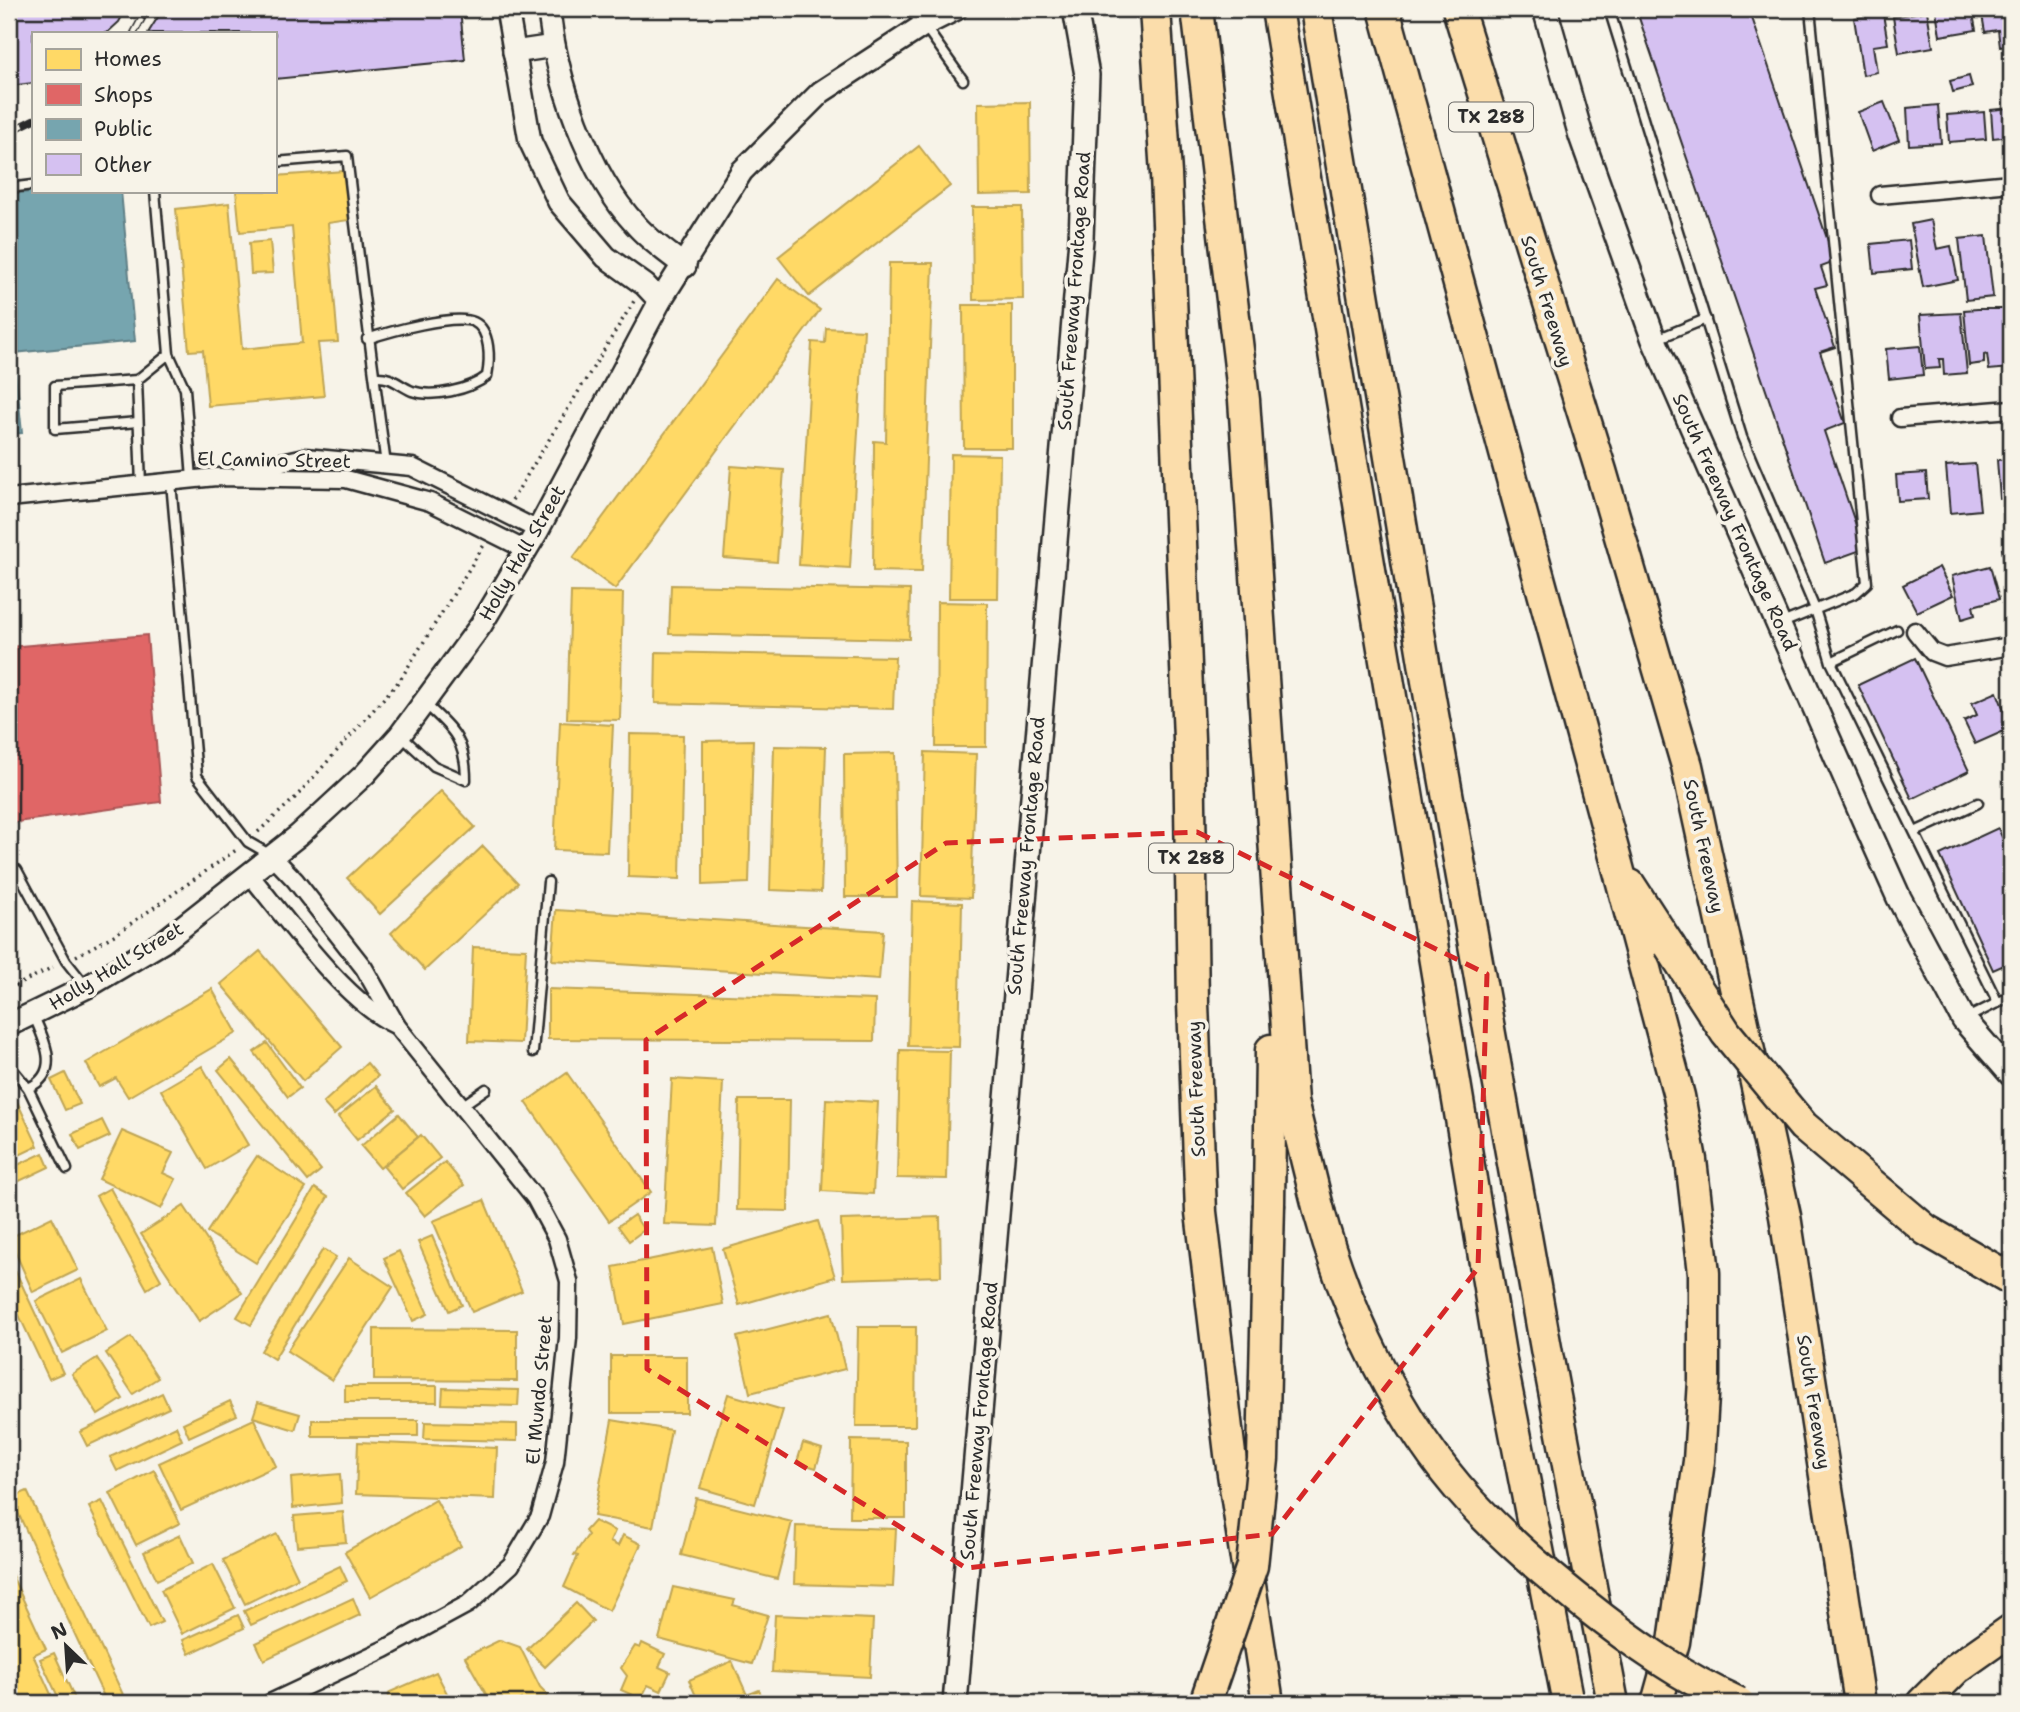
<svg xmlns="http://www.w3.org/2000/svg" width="2020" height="1712" font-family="'Shantell Sans',sans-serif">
<rect width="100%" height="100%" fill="#f7f3e8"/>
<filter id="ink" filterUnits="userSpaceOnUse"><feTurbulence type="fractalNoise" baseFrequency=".0143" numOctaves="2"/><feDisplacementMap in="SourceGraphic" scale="14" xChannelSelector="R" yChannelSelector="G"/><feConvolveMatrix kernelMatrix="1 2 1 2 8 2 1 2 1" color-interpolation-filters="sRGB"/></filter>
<g filter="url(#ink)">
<g fill="#ffd966" stroke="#bfa554" stroke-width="2">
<path d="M 1030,102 L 1031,194 L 979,195 L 978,103 Z"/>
<path d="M 919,146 L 950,186 L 809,296 L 778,257 Z"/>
<path d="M 344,171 L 349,220 L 328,223 L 338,342 L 318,343 L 324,396 L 208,406 L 203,350 L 189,351 L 176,209 L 229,203 L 242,349 L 302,343 L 292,227 L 240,232 L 236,191 L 275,191 L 275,176 Z"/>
<path d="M 972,207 L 1022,207 L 1023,299 L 973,300 Z"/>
<path d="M 270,241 L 273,273 L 251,274 L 249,243 Z"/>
<path d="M 889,263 L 933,263 L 922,572 L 873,571 L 874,441 L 886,442 Z"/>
<path d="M 778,279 L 820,310 L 615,589 L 573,558 Z"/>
<path d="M 963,305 L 1012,305 L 1012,448 L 964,448 Z"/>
<path d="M 826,328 L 864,330 L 850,568 L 799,565 L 812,342 L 825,343 Z"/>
<path d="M 951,454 L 1000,455 L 998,598 L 949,598 Z"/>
<path d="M 731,466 L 784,470 L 777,562 L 724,558 Z"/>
<path d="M 671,585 L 910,590 L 909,639 L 669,634 Z"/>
<path d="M 571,592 L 623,593 L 620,720 L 567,719 Z"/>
<path d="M 937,602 L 987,603 L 986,747 L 936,747 Z"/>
<path d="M 656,652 L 895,657 L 893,709 L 655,703 Z"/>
<path d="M 560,722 L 613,725 L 607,852 L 554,850 Z"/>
<path d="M 630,734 L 683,735 L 680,879 L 628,877 Z"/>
<path d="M 753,740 L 749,883 L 703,885 L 703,741 Z"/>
<path d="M 774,746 L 826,747 L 821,892 L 770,890 Z"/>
<path d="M 925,752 L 976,754 L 971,898 L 921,896 Z"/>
<path d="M 895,753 L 897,897 L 845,897 L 844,754 Z"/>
<path d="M 441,791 L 475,827 L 380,914 L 347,878 Z"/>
<path d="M 483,846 L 518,883 L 425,970 L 391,933 Z"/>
<path d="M 912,901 L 962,903 L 959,1047 L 908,1046 Z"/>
<path d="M 556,910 L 883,931 L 879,980 L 552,960 Z"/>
<path d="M 473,947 L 526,949 L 521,1043 L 469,1041 Z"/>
<path d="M 260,951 L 342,1047 L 303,1081 L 221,984 Z"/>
<path d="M 212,989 L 237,1033 L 128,1097 L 116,1078 L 99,1087 L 86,1063 Z"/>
<path d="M 548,989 L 875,1000 L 874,1041 L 548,1039 Z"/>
<path d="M 267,1043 L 300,1088 L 288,1097 L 254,1052 Z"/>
<path d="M 900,1050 L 950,1051 L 947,1179 L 897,1178 Z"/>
<path d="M 231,1059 L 321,1170 L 308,1181 L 218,1070 Z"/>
<path d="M 367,1063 L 378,1076 L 334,1115 L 323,1103 Z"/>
<path d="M 202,1066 L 248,1145 L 207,1169 L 161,1090 Z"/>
<path d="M 65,1073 L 80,1104 L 65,1110 L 51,1080 Z"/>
<path d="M 567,1073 L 651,1192 L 609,1221 L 526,1102 Z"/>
<path d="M 672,1079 L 723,1082 L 716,1226 L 664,1224 Z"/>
<path d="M 376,1086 L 395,1109 L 357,1140 L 338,1117 Z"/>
<path d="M 13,1093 L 38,1146 L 9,1160 L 9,1095 Z"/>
<path d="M 826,1099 L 878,1102 L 873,1194 L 822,1191 Z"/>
<path d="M 739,1100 L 790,1100 L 788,1211 L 737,1210 Z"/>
<path d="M 399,1114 L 418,1137 L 380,1168 L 361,1146 Z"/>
<path d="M 102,1120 L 110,1136 L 80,1150 L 72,1134 Z"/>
<path d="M 122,1131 L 173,1153 L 163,1173 L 176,1179 L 161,1209 L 99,1179 Z"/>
<path d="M 421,1135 L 440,1158 L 402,1189 L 383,1166 Z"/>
<path d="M 43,1153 L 49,1167 L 9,1186 L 9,1169 Z"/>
<path d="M 257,1156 L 306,1188 L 256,1263 L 207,1232 Z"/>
<path d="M 445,1162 L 464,1185 L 425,1216 L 406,1193 Z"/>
<path d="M 110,1188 L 161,1280 L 147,1289 L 96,1196 Z"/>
<path d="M 315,1188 L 328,1197 L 251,1325 L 237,1317 Z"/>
<path d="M 484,1200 L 522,1291 L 472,1312 L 433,1221 Z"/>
<path d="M 184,1206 L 242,1293 L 199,1321 L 141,1234 Z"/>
<path d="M 634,1215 L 644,1230 L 629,1241 L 618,1226 Z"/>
<path d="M 52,1217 L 78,1270 L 33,1292 L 9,1238 Z"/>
<path d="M 940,1217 L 941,1276 L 843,1279 L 841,1220 Z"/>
<path d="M 818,1221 L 835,1277 L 739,1305 L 723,1249 Z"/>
<path d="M 432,1236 L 462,1305 L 449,1311 L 418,1242 Z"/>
<path d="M 712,1247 L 723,1304 L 624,1324 L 613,1267 Z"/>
<path d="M 323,1249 L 336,1257 L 274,1359 L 261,1351 Z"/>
<path d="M 399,1251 L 428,1314 L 413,1321 L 384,1258 Z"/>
<path d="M 9,1257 L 63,1373 L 49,1379 L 9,1294 Z"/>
<path d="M 349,1258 L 393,1287 L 332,1380 L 287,1351 Z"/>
<path d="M 81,1279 L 107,1331 L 62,1353 L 36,1301 Z"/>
<path d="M 831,1313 L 845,1369 L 750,1393 L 737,1337 Z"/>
<path d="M 858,1327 L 916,1327 L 915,1426 L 856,1426 Z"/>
<path d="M 374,1329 L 517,1330 L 517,1381 L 374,1380 Z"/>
<path d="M 131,1337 L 158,1378 L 133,1394 L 106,1353 Z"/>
<rect x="611" y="1356" width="76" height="57"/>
<path d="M 97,1358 L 123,1399 L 98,1415 L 72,1374 Z"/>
<rect x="345" y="1386" width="92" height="16"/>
<path d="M 443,1388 L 519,1390 L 518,1406 L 442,1404 Z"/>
<path d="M 162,1393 L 169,1408 L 87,1446 L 80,1432 Z"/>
<path d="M 728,1394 L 783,1410 L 755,1504 L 700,1488 Z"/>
<path d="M 230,1401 L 237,1415 L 189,1437 L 183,1423 Z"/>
<path d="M 258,1402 L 300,1414 L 295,1430 L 253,1417 Z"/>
<path d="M 254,1419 L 276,1466 L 181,1510 L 159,1463 Z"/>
<rect x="312" y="1420" width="106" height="16"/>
<path d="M 612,1420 L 671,1430 L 653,1527 L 594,1516 Z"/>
<path d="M 425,1422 L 517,1424 L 517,1441 L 424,1439 Z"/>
<path d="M 176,1426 L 182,1440 L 117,1471 L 110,1457 Z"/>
<path d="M 851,1440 L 906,1441 L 906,1518 L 850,1518 Z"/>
<path d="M 358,1442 L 497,1448 L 495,1499 L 356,1494 Z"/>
<path d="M 803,1443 L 822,1449 L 816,1468 L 797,1462 Z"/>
<path d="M 154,1470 L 180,1523 L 136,1545 L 110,1493 Z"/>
<path d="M 340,1474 L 342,1503 L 293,1508 L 291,1478 Z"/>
<path d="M 27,1491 L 127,1703 L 107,1703 L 11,1498 Z"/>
<path d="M 696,1498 L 792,1522 L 777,1579 L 681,1555 Z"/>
<path d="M 436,1500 L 461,1546 L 370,1597 L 345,1552 Z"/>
<path d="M 102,1501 L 162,1622 L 149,1628 L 89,1507 Z"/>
<path d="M 343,1512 L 346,1542 L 297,1546 L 294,1516 Z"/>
<path d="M 594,1521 L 615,1531 L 610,1542 L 618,1546 L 623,1535 L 641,1544 L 609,1611 L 564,1587 L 578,1556 L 574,1555 L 588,1535 L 585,1531 Z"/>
<path d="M 796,1526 L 896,1529 L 893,1587 L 794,1584 Z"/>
<path d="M 277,1534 L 298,1578 L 245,1604 L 223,1560 Z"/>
<path d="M 180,1535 L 193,1563 L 157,1580 L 144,1552 Z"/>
<path d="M 213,1564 L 235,1608 L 182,1634 L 161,1590 Z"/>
<path d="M 340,1566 L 347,1581 L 251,1625 L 244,1611 Z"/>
<path d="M 9,1569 L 46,1649 L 33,1655 L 55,1703 L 9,1703 Z"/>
<path d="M 673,1587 L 735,1600 L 733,1605 L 768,1615 L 752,1664 L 659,1639 Z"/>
<path d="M 353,1598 L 360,1615 L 264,1660 L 256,1643 Z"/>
<path d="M 576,1603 L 593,1621 L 545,1667 L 527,1649 Z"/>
<path d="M 238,1615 L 244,1628 L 189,1654 L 183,1640 Z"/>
<path d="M 775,1615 L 873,1619 L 870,1677 L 772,1672 Z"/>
<path d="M 500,1640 L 520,1647 L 540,1687 L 548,1695 L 545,1699 L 538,1703 L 523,1703 L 521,1699 L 514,1703 L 491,1703 L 465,1657 Z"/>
<path d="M 642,1643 L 665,1654 L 659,1667 L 670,1672 L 661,1691 L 648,1685 L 641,1699 L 621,1690 L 627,1676 L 621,1668 L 635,1646 L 640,1648 Z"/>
<path d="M 54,1653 L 77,1703 L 61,1703 L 40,1659 Z"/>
<path d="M 732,1661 L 747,1695 L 759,1690 L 765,1703 L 699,1703 L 689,1680 Z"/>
<path d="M 436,1672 L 452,1703 L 391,1703 L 388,1697 L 390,1692 Z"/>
<path d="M 789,1695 L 823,1703 L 787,1703 Z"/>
</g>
<path fill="#e06666" stroke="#aa5454" stroke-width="2" d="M 147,635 L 161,802 L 9,823 L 9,647 Z"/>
<path fill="#76a5af" stroke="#608087" stroke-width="2" d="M 41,191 L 121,191 L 135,341 L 14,353 L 22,433 L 9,434 L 9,194 Z"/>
<g fill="#d5c1f1" stroke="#2b2b2b" stroke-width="2">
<path d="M 9,9 L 126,9 L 119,22 L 107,33 L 33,33 L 33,83 L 9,86 Z"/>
<path d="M 163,9 L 460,9 L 465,60 L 275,79 L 275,33 L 148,33 Z"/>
<path d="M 1636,9 L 1749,9 L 1835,262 L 1821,267 L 1827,285 L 1815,288 L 1835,347 L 1820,352 L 1845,423 L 1824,431 L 1864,549 L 1825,563 Z"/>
<path d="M 1972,9 L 1976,30 L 1940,36 L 1936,10 Z"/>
<path d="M 1981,9 L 2011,9 L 2011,45 L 2000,47 L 1998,30 L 1985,32 Z"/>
<path d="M 1927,11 L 1933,47 L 1899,53 L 1893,17 Z"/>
<path d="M 1883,14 L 1888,44 L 1873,46 L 1877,72 L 1863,75 L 1854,18 Z"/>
<path d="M 1969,76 L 1972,87 L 1953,92 L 1950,81 Z"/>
<path d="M 1884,102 L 1899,140 L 1872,151 L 1858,112 Z"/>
<path d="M 1938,105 L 1941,143 L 1909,145 L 1907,108 Z"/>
<path d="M 2011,108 L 2011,136 L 1993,138 L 1991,110 Z"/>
<path d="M 1984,112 L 1986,139 L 1949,142 L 1947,115 Z"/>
<path d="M 1931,220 L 1937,249 L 1951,246 L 1958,280 L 1923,287 L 1911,224 Z"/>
<path d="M 1986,236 L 1993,297 L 1966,300 L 1959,239 Z"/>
<path d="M 1909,240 L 1912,269 L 1874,273 L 1871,244 Z"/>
<path d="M 1978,309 L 2006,309 L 2011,368 L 1989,370 L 1987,354 L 1984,355 L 1984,363 L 1969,365 L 1964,310 Z"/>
<path d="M 1961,313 L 1967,373 L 1944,375 L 1943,359 L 1939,359 L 1940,368 L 1925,369 L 1920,315 Z"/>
<path d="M 1920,346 L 1923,375 L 1889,379 L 1886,349 Z"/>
<path d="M 2011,459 L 2011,498 L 2000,499 L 1997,460 Z"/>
<path d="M 1975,464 L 1980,510 L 1950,513 L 1946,466 Z"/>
<path d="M 1926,473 L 1928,499 L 1898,501 L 1896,475 Z"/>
<path d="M 2011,548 L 2011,609 L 2002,549 Z"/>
<path d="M 1990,566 L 1999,599 L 1973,606 L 1975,615 L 1962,619 L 1952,576 Z"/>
<path d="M 1939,567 L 1953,595 L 1917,612 L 1903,585 Z"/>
<path d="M 1915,658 L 1969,771 L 1912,799 L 1858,685 Z"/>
<path d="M 1997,692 L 2011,728 L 1975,744 L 1964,721 L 1977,715 L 1972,703 Z"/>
<path d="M 1998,828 L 2011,857 L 2011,962 L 1993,970 L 1940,855 Z"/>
</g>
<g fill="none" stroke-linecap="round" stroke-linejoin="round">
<g stroke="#2b2b2b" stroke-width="13">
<g id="service">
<path d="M 908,9 L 924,25 L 963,80"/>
<path d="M 1609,9 L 1742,437 L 1815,609 L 1831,662 L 1998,1003"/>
<path d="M 275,162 L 347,156 C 359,259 372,362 386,465"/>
<path d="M 9,188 L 33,185"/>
<path d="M 367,339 C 388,332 455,313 474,322 C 491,330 490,360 487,376 C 470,390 432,398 412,391 C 398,385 392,376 376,377"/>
<path d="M 1657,339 L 1706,319"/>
<path d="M 169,354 L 185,389 L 192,479"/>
<path d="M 137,380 L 55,386 L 55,429 L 138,422"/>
<path d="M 171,482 L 197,776 L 248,842 L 269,854"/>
<path d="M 141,485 L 137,380 L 169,354 L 155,191"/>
<path d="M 1782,623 L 1856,593 L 1867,583 L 1810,9"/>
<path d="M 1831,662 L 1897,630"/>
<path d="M 400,735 L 434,766 L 466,780 C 466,742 454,729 425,704"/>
<path d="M 1915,832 L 1978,803"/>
<path d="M 9,870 L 17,870 L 66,961 L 85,985"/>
<path d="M 1967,1018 L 2011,996"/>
<path d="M 533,1052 L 548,882"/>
<path d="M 9,1065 L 28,1088 C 63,1073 43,1038 33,1014"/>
<path d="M 28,1088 L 67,1169"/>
<path d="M 463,1105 L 486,1089"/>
</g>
</g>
<g stroke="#2b2b2b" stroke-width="21">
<g id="minor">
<path d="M 1880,195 L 2011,183"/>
<path d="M 1900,418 L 2011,409"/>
<path d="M 242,471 L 305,457 L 412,467 L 538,530"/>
<path d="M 9,498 L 216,477 L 346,479 L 430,502 L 526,550"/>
<path d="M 1915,631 L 1932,652 L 1945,657 L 2011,646"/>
<path d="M 250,875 C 287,920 346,1003 397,1026"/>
<path d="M 270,1703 L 385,1649 L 468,1604 L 511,1565 L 540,1516 L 555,1462 L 568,1338 L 569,1281 L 557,1239 L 535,1198 L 397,1026 L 364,968 L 295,880 L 272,856"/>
</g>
</g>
<g stroke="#2b2b2b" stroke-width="26">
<g id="tertiary">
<path d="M 507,9 L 530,141 L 559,202 L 606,257 L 645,285 L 660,301"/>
<path d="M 549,9 C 555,77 588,174 636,225 C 650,241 668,253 685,266"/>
<path d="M 514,52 L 554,46"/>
<path d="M 9,1025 L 87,987 L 163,942 L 299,835 L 365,774 L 400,735 L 481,625 L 538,530 L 660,301 L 742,171 L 821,92 L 924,25 L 956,9"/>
</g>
</g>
<g stroke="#2b2b2b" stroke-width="28">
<g id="secondary">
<path d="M 1545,9 L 1581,136 L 1654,340 L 1868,829 L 1899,898 L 1964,1020 L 2011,1074"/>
<path d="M 955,1703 L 1081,239 L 1087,75 L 1075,9"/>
</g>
</g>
<g stroke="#2b2b2b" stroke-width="35">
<g id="motorway">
<path d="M 1155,9 L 1166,174 L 1189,739 L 1193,1003 L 1201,1212 L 1230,1454 L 1268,1703"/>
<path d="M 1197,9 L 1244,400 L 1292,1102 L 1319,1211"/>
<path d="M 1277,9 L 1502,1366 L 1568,1703"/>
<path d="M 1316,9 L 1427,681 L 1547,1354 L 1613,1703"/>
<path d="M 1384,9 L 1617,864 L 1679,1096 L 1691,1160 L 1704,1273 L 1704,1380 L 1699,1461 L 1674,1642 L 1657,1703"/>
<path d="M 1458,9 L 1601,471 L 1687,766 L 1785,1216 L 1860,1703"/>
<path d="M 1630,885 L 1669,945"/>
<path d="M 1269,1204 L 1271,1050"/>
<path d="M 1922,1703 L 1957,1668 L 2011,1630"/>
</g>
</g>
<g stroke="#2b2b2b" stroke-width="3.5" stroke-dasharray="2 5" stroke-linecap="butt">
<path d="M 512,500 L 634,301"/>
<path d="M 258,832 L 296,797 L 400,680 L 484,545"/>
<path d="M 76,956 L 116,934 L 239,848"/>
<path d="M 9,989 L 53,967"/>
</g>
<use href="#service" stroke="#f7f3e8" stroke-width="8"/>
<use href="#minor" stroke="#f7f3e8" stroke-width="16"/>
<use href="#tertiary" stroke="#f7f3e8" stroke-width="21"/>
<use href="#secondary" stroke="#f7f3e8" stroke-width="23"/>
<use href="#motorway" stroke="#fbddab" stroke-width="30"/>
<g stroke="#2b2b2b" stroke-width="8">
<g id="rail">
<path d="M 134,33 L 147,9"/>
<path d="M 9,132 L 33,120"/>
</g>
</g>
<use href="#rail" stroke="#f7f3e8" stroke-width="5" stroke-dasharray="16" stroke-linecap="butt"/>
<g stroke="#2b2b2b" stroke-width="35" stroke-linecap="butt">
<g id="motorway-bridge">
<path d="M 1669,945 L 1726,1033 L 1803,1126 L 1926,1230 L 2011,1279"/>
<path d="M 1319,1211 C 1346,1311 1399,1424 1470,1501 C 1505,1539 1543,1571 1584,1604 C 1633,1643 1681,1677 1739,1703"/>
<path d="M 1205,1703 L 1252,1566 L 1263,1459 L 1269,1204"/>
</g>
</g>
<use href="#motorway-bridge" stroke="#fbddab" stroke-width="30"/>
</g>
</g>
<path fill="none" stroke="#d62828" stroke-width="5" stroke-dasharray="14 9" stroke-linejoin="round" d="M 1197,832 L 1487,974 L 1478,1268 L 1272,1534 L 966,1568 L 647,1369 L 646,1040 L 946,843 Z"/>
<g text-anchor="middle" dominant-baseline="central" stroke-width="7" stroke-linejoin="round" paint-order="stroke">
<g fill="#f7f3e8" stroke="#686764" stroke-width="2">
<rect x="1449" y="102.5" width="84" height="29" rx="5"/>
<rect x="1149" y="843.5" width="84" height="29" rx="5"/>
</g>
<g font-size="18" font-weight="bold" fill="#2b2b2b">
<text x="1491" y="117">TX 288</text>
<text x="1191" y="858">TX 288</text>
</g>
<g font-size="19" fill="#2b2b2b" stroke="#f7f3e8">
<text transform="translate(1074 291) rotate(-86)">South Freeway Frontage Road</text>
<text transform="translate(1547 301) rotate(73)">South Freeway</text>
<text transform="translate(274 460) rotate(1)">El Camino Street</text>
<text transform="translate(1735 522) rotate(66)">South Freeway Frontage Road</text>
<text transform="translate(522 553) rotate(-60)">Holly Hall Street</text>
<text transform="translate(1704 846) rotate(78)">South Freeway</text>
<text transform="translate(1026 856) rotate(-85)">South Freeway Frontage Road</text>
<text transform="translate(116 966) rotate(-31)">Holly Hall Street</text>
<text transform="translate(1196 1089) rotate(-92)">South Freeway</text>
<text transform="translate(539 1390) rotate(-85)">El Mundo Street</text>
<text transform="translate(1814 1402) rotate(81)">South Freeway</text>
<text transform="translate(979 1421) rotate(-85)">South Freeway Frontage Road</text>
</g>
</g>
<rect width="2020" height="1712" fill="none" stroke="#f7f3e8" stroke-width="35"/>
<rect x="18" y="18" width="1985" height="1677" fill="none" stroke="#2b2b2b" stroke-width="2.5" filter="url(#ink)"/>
<rect x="32" y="32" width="245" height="161" fill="#f7f3e8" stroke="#a5a39c" stroke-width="2"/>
<rect x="46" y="49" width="35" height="21" fill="#ffd966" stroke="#a5a39c" stroke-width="2"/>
<text x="94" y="66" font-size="21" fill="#2b2b2b">Homes</text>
<rect x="46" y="84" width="35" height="21" fill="#e06666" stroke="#a5a39c" stroke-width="2"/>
<text x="94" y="102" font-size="21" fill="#2b2b2b">Shops</text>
<rect x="46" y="119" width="35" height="21" fill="#76a5af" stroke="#a5a39c" stroke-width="2"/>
<text x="94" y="136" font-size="21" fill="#2b2b2b">Public</text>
<rect x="46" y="154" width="35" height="21" fill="#d5c1f1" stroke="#a5a39c" stroke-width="2"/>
<text x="94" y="172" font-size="21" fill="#2b2b2b">Other</text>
<g transform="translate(66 1646) rotate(335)" stroke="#f7f3e8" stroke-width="5" paint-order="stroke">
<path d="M0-5L12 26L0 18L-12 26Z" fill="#2b2b2b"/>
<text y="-10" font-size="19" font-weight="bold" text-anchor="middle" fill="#2b2b2b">N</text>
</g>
</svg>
